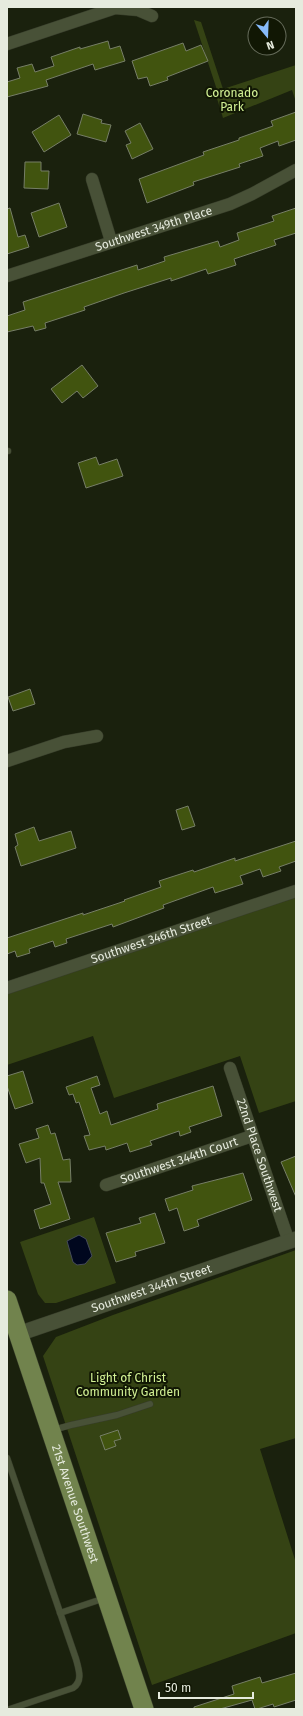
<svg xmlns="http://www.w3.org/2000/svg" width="303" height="1716" font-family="'Fira Sans',sans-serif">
<rect width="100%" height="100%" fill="#1a210d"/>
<g fill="#354314">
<path d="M 194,20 L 201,22 L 223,89 L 296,65 L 296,102 L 292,90 L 223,118 L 215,92 L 217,90 Z"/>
<path d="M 296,891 L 296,1101 L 259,1113 L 240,1056 L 114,1098 L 93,1036 L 7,1065 L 7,988 Z"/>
<path d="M 94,1217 L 116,1283 L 56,1303 L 45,1303 L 38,1294 L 20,1242 Z"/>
<path d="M 296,1250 L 296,1438 L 260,1449 L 296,1563 L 296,1633 L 152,1685 L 43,1356 L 56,1337 L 113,1315 Z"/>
</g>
<path fill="#00071e" stroke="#454b58" d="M 79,1235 L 86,1239 L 92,1256 L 85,1264 L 77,1265 L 73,1262 L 67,1241 Z"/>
<g fill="#41540f" stroke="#767e67">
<path d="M 108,41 L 110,49 L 120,46 L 125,61 L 95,70 L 93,64 L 46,80 L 48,86 L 7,97 L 7,82 L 20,78 L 17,68 L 32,64 L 35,72 L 54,66 L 51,57 L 80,47 L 80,49 Z"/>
<path d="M 183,43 L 186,51 L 201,45 L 208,61 L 167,77 L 168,80 L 150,86 L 147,77 L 138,79 L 132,61 Z"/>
<path d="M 296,112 L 296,140 L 279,146 L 278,141 L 260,148 L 263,156 L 239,164 L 240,167 L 193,182 L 194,185 L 147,203 L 139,179 L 204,155 L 203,152 L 239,140 L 239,138 L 273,126 L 271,121 Z"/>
<path d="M 83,114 L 102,120 L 101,123 L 111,125 L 106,142 L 77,134 Z"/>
<path d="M 59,115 L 71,135 L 44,152 L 32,132 Z"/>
<path d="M 140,123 L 153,149 L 132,159 L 126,145 L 131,143 L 125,131 Z"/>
<path d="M 25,162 L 41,162 L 41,171 L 49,171 L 48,189 L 24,188 Z"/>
<path d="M 59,203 L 67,227 L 39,237 L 31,213 Z"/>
<path d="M 10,208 L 18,237 L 25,235 L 29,247 L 7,254 L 7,209 Z"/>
<path d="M 296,208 L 296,233 L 274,240 L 276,245 L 234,259 L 236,265 L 208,274 L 206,269 L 171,281 L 171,278 L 124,293 L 84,307 L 85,310 L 45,323 L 46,328 L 35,331 L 33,326 L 7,332 L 7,316 L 25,310 L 23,302 L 137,265 L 138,270 L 165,261 L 164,257 L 218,241 L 220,247 L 239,240 L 237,233 L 274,221 L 272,216 Z"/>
<path d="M 82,365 L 98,386 L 83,398 L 77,391 L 62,403 L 51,389 Z"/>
<path d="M 96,457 L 99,465 L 117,459 L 123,476 L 86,488 L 78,463 Z"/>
<path d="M 30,689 L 35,704 L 13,711 L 8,697 Z"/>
<path d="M 188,806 L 195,826 L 182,830 L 176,810 Z"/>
<path d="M 34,827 L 39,841 L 71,831 L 76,848 L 21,866 L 15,847 L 18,845 L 15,834 Z"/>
<path d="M 296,841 L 296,861 L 279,867 L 281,871 L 263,877 L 260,869 L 240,876 L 243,884 L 215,893 L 213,887 L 163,905 L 164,908 L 113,927 L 112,924 L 66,939 L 67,943 L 55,947 L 53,941 L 29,949 L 30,953 L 17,957 L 15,951 L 7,954 L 7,938 L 83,913 L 83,915 L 125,901 L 124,900 L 161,887 L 159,881 L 193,870 L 194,872 L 235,858 L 235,861 Z"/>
<path d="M 23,1071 L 33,1103 L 15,1109 L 7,1086 L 7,1076 Z"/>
<path d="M 97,1076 L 100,1085 L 91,1088 L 100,1114 L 107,1111 L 111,1125 L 158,1109 L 157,1104 L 213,1086 L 222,1116 L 189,1127 L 191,1132 L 180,1136 L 179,1131 L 150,1141 L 152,1145 L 130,1152 L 127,1143 L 106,1150 L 105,1146 L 89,1150 L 84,1136 L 90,1135 L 79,1102 L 76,1103 L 73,1094 L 69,1095 L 66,1087 Z"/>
<path d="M 48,1125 L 51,1134 L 55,1133 L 63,1160 L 70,1159 L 71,1182 L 58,1182 L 70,1219 L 40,1229 L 34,1210 L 51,1204 L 44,1183 L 41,1183 L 40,1158 L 26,1163 L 19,1144 L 39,1138 L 36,1129 Z"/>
<path d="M 296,1156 L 296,1197 L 281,1162 Z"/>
<path d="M 243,1173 L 252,1200 L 197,1220 L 199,1226 L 184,1231 L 177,1208 L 169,1211 L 165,1199 L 193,1190 L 192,1186 Z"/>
<path d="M 155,1213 L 165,1243 L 135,1252 L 136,1256 L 116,1262 L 106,1233 L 141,1223 L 139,1218 Z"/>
<path d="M 118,1430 L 121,1439 L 114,1441 L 116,1446 L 105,1450 L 100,1436 Z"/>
<path d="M 296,1673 L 296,1700 L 274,1707 L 273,1704 L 257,1709 L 255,1709 L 252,1700 L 220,1709 L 194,1709 L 194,1707 L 234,1694 L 232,1686 L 260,1677 L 262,1683 Z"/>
</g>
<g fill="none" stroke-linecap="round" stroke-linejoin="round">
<g stroke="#373d2a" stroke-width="7">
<g id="service">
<path d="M 7,451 L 8,451"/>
<path d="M 53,1430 L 71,1425 L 117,1415 L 150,1404"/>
<path d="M 7,1458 L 76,1659 C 79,1670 83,1681 73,1688 L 10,1709"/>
<path d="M 60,1613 L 105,1598"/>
</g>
</g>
<g stroke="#373d2a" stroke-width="13">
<g id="minor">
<path d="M 7,44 L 115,8 L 138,10 L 152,16"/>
<path d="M 92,179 L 111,241"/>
<path id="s1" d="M 7,276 L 230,204 L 252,194 L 296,170"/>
<path d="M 7,761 L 64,742 L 97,736"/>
<path id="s2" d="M 7,988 L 296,891"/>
<path id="s3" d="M 230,1068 L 289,1242"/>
<path id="s4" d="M 106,1185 L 252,1136"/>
</g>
</g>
<g stroke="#373d2a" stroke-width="16">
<g id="tertiary">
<path id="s5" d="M 18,1334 L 296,1239"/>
</g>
</g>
<g stroke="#373d2a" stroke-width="20">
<g id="primary">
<path id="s6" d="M 7,1300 L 144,1709"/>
</g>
</g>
<use href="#service" stroke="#485137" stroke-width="6"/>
<use href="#minor" stroke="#485137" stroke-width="12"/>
<use href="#tertiary" stroke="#485137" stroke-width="15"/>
<use href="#primary" stroke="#71834d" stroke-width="19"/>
</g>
<g text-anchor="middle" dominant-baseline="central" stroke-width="4" stroke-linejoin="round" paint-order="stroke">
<g font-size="12" fill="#d3f295" stroke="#111704">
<text x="232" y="93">Coronado<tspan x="232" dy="14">Park</tspan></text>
<text x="128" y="1378">Light of Christ<tspan x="128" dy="14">Community Garden</tspan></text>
</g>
<g font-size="12" fill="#e6ebde" stroke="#111704">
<text stroke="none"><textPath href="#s1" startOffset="154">Southwest 349th Place</textPath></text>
<text stroke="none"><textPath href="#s2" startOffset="152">Southwest 346th Street</textPath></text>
<text stroke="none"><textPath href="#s3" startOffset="92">22nd Place Southwest</textPath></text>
<text stroke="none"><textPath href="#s4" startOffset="77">Southwest 344th Court</textPath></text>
<text stroke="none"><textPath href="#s5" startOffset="141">Southwest 344th Street</textPath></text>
<text stroke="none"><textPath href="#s6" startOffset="215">21st Avenue Southwest</textPath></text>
</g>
</g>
<rect width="303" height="1716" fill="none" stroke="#e6ebde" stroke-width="16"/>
<g transform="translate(267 36) rotate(161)"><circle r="19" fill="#111704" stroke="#666c5b"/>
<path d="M0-3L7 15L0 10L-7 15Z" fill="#87bbfb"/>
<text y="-6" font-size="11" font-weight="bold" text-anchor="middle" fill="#e6ebde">N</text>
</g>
<path d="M159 1692v6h94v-6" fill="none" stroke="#e6ebde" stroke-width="2"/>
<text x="165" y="1692" font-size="12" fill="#e6ebde" stroke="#111704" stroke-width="3" paint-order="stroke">50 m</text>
</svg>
